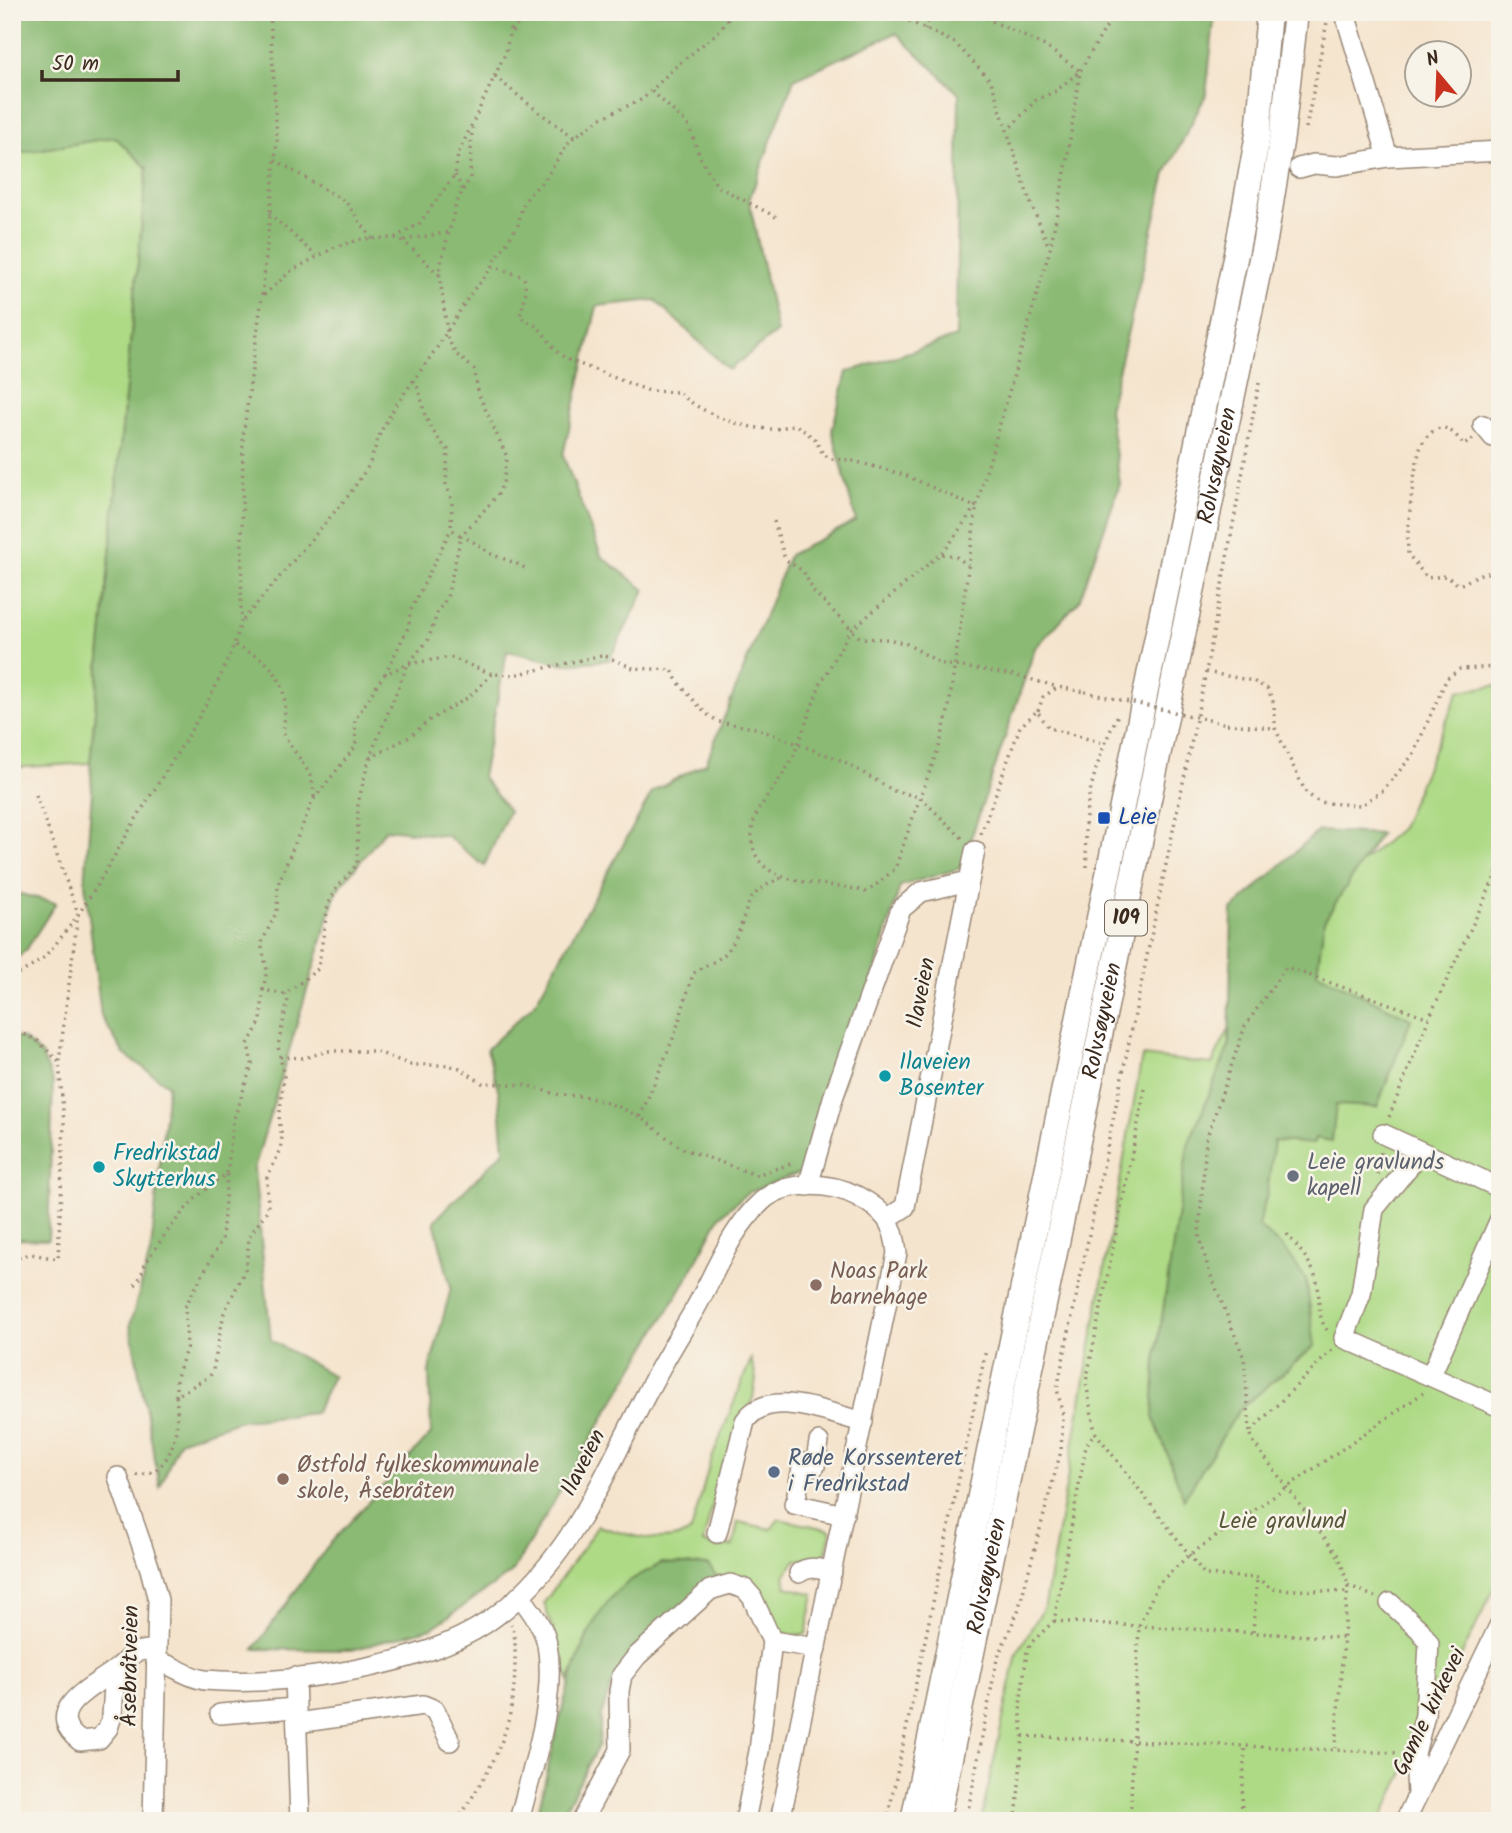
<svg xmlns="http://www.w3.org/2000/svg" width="1512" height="1833" font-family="Kalam,sans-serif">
<rect width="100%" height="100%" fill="#f7f3e8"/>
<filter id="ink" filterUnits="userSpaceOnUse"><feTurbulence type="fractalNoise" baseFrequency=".0143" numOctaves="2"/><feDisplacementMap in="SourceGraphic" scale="14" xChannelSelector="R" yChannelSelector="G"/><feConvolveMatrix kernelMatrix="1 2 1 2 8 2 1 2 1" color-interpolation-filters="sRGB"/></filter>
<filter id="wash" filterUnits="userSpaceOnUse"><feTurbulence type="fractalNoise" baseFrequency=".00686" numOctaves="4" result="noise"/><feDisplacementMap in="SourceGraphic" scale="28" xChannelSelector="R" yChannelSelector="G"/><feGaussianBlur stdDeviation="1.57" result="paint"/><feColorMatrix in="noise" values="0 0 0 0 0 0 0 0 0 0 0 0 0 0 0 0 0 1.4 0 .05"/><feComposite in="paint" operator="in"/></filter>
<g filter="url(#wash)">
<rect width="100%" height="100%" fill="#f5e4cd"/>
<g fill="#aeda86" stroke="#748252" stroke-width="2">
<path d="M 115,137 L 147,167 L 90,763 L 12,768 L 12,454 L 20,454 L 12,408 L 12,154 Z"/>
<path d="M 1500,685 L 1500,1577 L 1380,1821 L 981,1821 L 1017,1653 L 1045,1605 L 1142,1056 L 1212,1064 L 1273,940 L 1401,828 L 1459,691 Z"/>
<path d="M 751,1359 L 756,1379 L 753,1398 L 720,1476 L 703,1543 L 718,1548 L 733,1546 L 738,1522 L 771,1529 L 779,1519 L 827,1529 L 831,1532 L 823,1564 L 814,1559 L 796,1560 L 785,1574 L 786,1587 L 814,1594 L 806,1634 C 775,1643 758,1605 744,1584 L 589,1631 L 569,1681 L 544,1603 L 598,1526 C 628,1535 662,1547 691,1532 L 709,1466 Z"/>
</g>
<g fill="#8aba73" stroke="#627248" stroke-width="2">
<path d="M 12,12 L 1215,12 L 1206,95 L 1166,173 L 1109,409 L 1120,484 L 1079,601 L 1035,648 L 961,868 L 900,886 L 818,1166 L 747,1193 L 720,1216 L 689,1275 L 512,1572 L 432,1628 L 352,1650 L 254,1649 L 327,1547 L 431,1434 L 429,1371 L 451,1288 L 434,1221 L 504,1151 L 499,1093 L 487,1049 L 535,1003 L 653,791 L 706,763 L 789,555 L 856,521 L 832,430 L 847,372 L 956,337 L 959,94 L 896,33 L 794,79 L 749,200 L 777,332 L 729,370 L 655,300 L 597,306 L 563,455 L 601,556 L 645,590 L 609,660 L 564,664 L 507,651 L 482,777 L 509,811 L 484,866 L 447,836 L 386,829 L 336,892 L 254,1169 L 271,1340 L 333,1376 L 315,1413 L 241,1420 L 179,1441 L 160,1487 L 130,1325 L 151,1250 L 168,1085 L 124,1054 L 101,1016 L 85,883 L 92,791 L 90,763 L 147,168 L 115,137 L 12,154 Z"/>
<path d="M 1318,831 L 1380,834 L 1324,921 L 1317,973 L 1411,1019 L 1377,1107 L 1336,1105 L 1332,1141 L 1315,1138 L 1314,1144 L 1274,1141 L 1267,1194 L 1258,1226 L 1283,1248 L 1306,1279 L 1315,1346 L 1239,1410 L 1184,1499 L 1153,1416 L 1156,1357 L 1188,1145 L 1229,1046 L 1232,910 Z"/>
<path d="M 12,892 L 56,903 L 26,950 L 12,962 Z"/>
<path d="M 12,1036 L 23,1039 L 42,1055 L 53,1082 L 48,1240 L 12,1239 Z"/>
<path d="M 662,1563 L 708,1565 L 721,1581 L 611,1686 L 601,1716 L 599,1744 L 559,1821 L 536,1821 C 552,1756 571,1627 624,1585 C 635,1576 650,1570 662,1563 Z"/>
</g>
</g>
<g filter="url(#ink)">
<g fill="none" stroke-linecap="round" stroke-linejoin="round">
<g stroke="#988776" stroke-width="22">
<g id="minor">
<path d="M 1348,12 L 1346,17 L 1388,157 L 1500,151"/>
<path d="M 1299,168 L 1314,164 L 1337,166 L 1388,157"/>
<path d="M 1483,425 L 1493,437 L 1500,437"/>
<path d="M 1383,1134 L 1500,1188"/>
<path d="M 1421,1152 L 1374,1209 L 1361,1294 L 1344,1338 L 1500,1407"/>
<path d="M 808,1186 L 833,1098 L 901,909 L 921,892 L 969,881"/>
<path d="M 888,1218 L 905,1207 L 975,851"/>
<path d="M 1431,1375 L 1500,1219"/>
<path d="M 802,1463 L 815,1466 L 819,1442"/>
<path d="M 118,1477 L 150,1569 L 158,1600 L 153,1821"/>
<path d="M 797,1493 L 803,1463"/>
<path d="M 794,1504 L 844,1515"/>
<path d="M 717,1533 L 745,1421 C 769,1386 829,1414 863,1422"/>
<path d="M 799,1573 C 809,1565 820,1569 832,1572"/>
<path d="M 1390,1603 L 1420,1630 L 1429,1643 L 1425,1715 L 1415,1754 L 1417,1795"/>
<path d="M 156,1661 C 173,1664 187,1678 205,1680 C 284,1687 420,1667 486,1623 C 569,1567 605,1472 650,1387 C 664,1360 680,1335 695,1309 C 716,1272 730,1230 762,1201 C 785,1180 830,1182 857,1196 C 885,1211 894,1222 897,1253 L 780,1821"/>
<path d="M 115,1671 L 112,1716 L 108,1728 L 99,1739 L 80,1741 C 39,1710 95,1686 115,1670 C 134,1656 129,1649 156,1650"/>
<path d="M 295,1677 L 300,1821"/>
<path d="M 220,1714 L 295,1708"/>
<path d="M 297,1723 L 423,1705 L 435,1710 L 450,1741"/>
<path d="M 519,1821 C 532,1767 557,1701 547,1644 C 544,1627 531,1611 521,1597"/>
<path d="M 582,1821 L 620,1750 L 619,1691 L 622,1675 L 637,1656 L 710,1590 L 730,1584 L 745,1589 L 752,1597 L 772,1641 L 816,1648"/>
<path d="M 745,1821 L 759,1751 L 772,1641"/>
<path d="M 1405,1821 L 1500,1624"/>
</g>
</g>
<g stroke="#988776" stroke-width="27">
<g id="major">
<path d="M 913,1821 L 1239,239 L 1258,134 L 1269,12"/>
<path id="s1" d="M 937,1821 L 1265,240 L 1282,136 L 1296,12"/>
</g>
</g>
<g stroke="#988776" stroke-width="3.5" stroke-dasharray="2 5" stroke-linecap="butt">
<path d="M 890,12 L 955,43 L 991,81 L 1029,199 L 1049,247"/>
<path d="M 973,12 L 1045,46 L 1080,71 L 1056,91 L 1036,100 L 1009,129"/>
<path d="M 1244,12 L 1246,21"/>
<path d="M 925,30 L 932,12"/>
<path d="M 512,32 L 526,12"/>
<path d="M 495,76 C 521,99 545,117 574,137"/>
<path d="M 652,91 L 688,125 L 700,157 L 717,186 L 776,217"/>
<path d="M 1306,128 L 1327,22"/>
<path d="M 275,160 L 346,202 L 373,240"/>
<path d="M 455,175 L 463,190 L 456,204 L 439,271 L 448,339 L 456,354 L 474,369 L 479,395 L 507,457 L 503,483 L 497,496 L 461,536 C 473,541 476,543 486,551 C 492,556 514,561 525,568"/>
<path d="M 463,190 L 470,178 L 472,128"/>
<path d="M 269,213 L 316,256"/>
<path d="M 395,238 C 408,241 427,265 439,274"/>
<path d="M 404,240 L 450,232"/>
<path d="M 492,266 L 524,277 L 526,291 L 520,317 L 538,327 L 559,354 L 569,360 L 649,391 L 679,392 C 699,413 745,430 774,429 C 782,429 788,425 796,425 L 815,439 L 823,454 L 831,459 L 850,460 L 905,475 L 975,507"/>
<path d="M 264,295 L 291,271 L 335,247 L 362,239 L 394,238 L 419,224 L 455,175 L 458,154 L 506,52 L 513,12"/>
<path d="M 1473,439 L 1464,445 C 1459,439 1452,429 1443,428 C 1434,428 1426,436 1422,444 C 1414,461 1406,534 1408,554 L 1427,578 L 1446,576 L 1459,585 C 1474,579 1484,566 1500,578"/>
<path d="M 774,521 L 785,559 L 803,571 L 814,592 L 860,638 L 888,639 L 907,644 L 942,664 L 1015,675 L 1058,687"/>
<path d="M 942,554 L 955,556 L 968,565"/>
<path d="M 243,620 L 349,495 L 369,465 L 381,431 L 396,405 L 436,349 L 473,290 L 483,280 L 518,225 L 522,207 L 529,195 L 545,179 L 570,140 L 603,117 L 643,99 L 674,68 L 718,32 L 734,12"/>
<path d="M 235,645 C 244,652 256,654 264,661 C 287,681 287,705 283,732 C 294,757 315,768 314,798"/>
<path d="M 1206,672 L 1253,681 L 1268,689 L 1274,704 L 1275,728 L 1305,791 L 1315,800 L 1325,803 L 1361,805 L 1382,791 L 1413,755 L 1447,678 L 1460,669 L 1500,667"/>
<path d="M 385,674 L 409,626 L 410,612 L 451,529"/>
<path d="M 1038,711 L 1043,697 L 1058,687 L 1085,692"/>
<path d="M 1227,724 L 1275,728"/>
<path d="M 370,758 L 411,736 L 428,721 L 469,697 L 492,674"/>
<path d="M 981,834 L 1020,727 L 1037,711 L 1049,728 L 1103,743"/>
<path d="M 962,838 L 920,797 L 940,744 L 949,707 L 977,504 L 1050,249 L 1066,167 L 1080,71 L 1115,12"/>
<path d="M 1087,867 C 1087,855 1085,844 1085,833 C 1085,797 1101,747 1118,715"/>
<path d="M 12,976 C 24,971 35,966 44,957 C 82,917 108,866 136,819 C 174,756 221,693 241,622 L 243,437 L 262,296 L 277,141 L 270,12"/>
<path d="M 263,990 L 267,970 L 261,944 L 277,911 L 278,884 L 313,800 L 356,746 L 355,720 L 377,685 L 385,674 L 408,664 L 450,657 L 492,674 L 514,675 L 603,655 L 633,668 L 672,670 L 677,681 L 705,713 L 719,722 L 755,728 L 843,761 L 894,791 L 920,797 L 895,869 L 870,890 L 865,892 C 830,879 758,892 752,841 C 751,829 754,819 759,809 C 772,788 791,767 798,744 L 820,685 L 850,631 L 946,549 L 977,504"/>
<path d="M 12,1028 L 38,1041 L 59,1062"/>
<path d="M 280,1057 L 304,1058 L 328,1051 L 375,1051 L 411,1065 L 446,1065 L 460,1068 L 482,1083 L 526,1085 L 555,1094 L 587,1097 L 617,1106 L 640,1117 L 681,1148 L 756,1175 L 794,1163"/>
<path d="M 1145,1089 L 1086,1382 L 1095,1432 L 1205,1575 L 1257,1578 L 1272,1589 L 1346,1592"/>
<path d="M 640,1117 L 675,1034 L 693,974 C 704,964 720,962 729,949 C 754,912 735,896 784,877"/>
<path d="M 1389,1117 L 1429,1018 L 1500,866"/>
<path d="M 1378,1175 L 1381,1151"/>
<path d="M 1287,1234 C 1300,1250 1315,1266 1318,1287 C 1320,1303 1317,1316 1327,1330"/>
<path d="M 12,1259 L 31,1254 L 58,1259 L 64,1123 L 59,1062 L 78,914 L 36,795"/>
<path d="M 135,1285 C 142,1278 142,1269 147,1261 C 167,1230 194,1193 227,1174 L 233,1122 L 252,1064 L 248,1044 L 261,1021 L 263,990 L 285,994 L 318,969 L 328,905 L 337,888 L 357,864 L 358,803 L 369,759 L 408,664 L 428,640 L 438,611 L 447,598 L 461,536 L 451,529 L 452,501 L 446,484 L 448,450 C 439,441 428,425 424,412 C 421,398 421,391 413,380"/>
<path d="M 1332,1350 L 1250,1432 L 1254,1443 L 1339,1557 L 1348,1585 L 1335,1748"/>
<path d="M 176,1396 L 176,1380 L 187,1346 L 185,1307 L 222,1239 L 227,1174"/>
<path d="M 1250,1432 L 1244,1358 L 1208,1268 L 1199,1234 L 1206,1140 L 1245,1026 L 1286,967 L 1429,1018"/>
<path d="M 136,1475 C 174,1475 180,1427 176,1396 L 210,1376 L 213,1370 L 224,1313 L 246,1268 L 249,1237 L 268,1209 L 267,1177 L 280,1151 L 282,1137 L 279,1120 L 284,1077 L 278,1046 L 288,999 L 285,994"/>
<path d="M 1348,1585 L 1375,1597"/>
<path d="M 1054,1621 L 1344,1638"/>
<path d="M 1253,1632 L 1257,1578"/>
<path d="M 1023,1736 L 1399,1753"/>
<path d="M 394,1821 L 404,1815"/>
<path d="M 457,1821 C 494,1764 515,1731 515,1661 C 515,1649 516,1634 511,1624"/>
<path d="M 887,1821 L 986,1350"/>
<path d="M 966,1821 L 997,1659 L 1018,1611 L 1061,1451 L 1063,1415 L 1057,1389 L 1206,672 L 1259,383"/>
<path d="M 1016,1821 L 1023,1736 L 1020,1705 L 1027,1652 L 1031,1643 L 1054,1621 L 1086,1446 L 1095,1432"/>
<path d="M 1130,1821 L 1139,1626 L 1158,1584 L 1188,1556 L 1423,1393"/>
<path d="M 1241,1821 L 1245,1745"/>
</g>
<use href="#minor" stroke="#fff" stroke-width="19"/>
<use href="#major" stroke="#fff" stroke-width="24"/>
<path stroke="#988776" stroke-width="3.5" stroke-dasharray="2 5" stroke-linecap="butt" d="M 1085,692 L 1227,724"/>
</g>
</g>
<rect fill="#1a4fb4" stroke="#f7f3e8" stroke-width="2.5" x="1097" y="811" width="14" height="14" rx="3.5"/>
<g fill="#0f9aa8" stroke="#f7f3e8" stroke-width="2.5">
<circle cx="885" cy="1076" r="7"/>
<circle cx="99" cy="1167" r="7"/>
</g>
<circle fill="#6b7280" stroke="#f7f3e8" stroke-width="2.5" cx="1293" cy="1176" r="7"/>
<g fill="#8d6e63" stroke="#f7f3e8" stroke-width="2.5">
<circle cx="816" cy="1285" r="7"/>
<circle cx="283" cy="1479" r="7"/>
</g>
<circle fill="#5c6f8a" stroke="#f7f3e8" stroke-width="2.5" cx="774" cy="1472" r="7"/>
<g text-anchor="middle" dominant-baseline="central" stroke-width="5" stroke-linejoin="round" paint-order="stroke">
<rect fill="#f7f3e8" stroke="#73665b" stroke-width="2" x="1105" y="900.5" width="42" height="35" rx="5"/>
<g font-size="21" font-weight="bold" fill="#3b2a1e">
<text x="1126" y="918">109</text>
</g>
<g font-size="23" fill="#3b2a1e" stroke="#f7f3e8">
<text stroke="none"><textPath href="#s1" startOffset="1384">Rolvsøyveien</textPath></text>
<text transform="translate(922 993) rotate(-79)">Ilaveien</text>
<text stroke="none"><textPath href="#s1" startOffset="817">Rolvsøyveien</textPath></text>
<text transform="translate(584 1463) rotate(-63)">Ilaveien</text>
<text stroke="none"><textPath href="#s1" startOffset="250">Rolvsøyveien</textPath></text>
<text transform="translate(131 1666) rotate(-89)">Åsebråtveien</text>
<text transform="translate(1430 1712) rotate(-64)">Gamle kirkevei</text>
</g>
<g font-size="23" fill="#164399" stroke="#f7f3e8" text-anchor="start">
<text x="1118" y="818">Leie</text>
</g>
<g font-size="23" fill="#0d838f" stroke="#f7f3e8" text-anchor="start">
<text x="899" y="1063">Ilaveien<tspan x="899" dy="26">Bosenter</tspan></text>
<text x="113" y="1154">Fredrikstad<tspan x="113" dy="26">Skytterhus</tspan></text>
</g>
<g font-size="23" fill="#5b616d" stroke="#f7f3e8" text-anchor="start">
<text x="1307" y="1163">Leie gravlunds<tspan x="1307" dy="26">kapell</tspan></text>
</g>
<g font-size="23" fill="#785e54" stroke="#f7f3e8" text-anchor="start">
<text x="830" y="1272">Noas Park<tspan x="830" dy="26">barnehage</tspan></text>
<text x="297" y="1466">Østfold fylkeskommunale<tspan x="297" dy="26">skole, Åsebråten</tspan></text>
</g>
<g font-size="23" fill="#4e5e75" stroke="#f7f3e8" text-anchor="start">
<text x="788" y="1459">Røde Korssenteret<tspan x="788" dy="26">i Fredrikstad</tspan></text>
</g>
<g font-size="23" fill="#585638" stroke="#f7f3e8">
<text x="1282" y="1522">Leie gravlund</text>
</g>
</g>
<rect width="1512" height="1833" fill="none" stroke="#f7f3e8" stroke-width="42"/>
<g transform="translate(1438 74) rotate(341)"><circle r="33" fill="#f7f3e8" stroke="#aca397" stroke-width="2"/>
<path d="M0-5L12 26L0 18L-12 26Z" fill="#c8321e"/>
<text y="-10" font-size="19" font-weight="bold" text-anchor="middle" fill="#3b2a1e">N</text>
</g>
<path d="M42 70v10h136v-10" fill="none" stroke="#3b2a1e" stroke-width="3.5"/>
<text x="52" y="70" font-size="21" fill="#3b2a1e" stroke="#f7f3e8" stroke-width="5" paint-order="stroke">50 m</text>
</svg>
